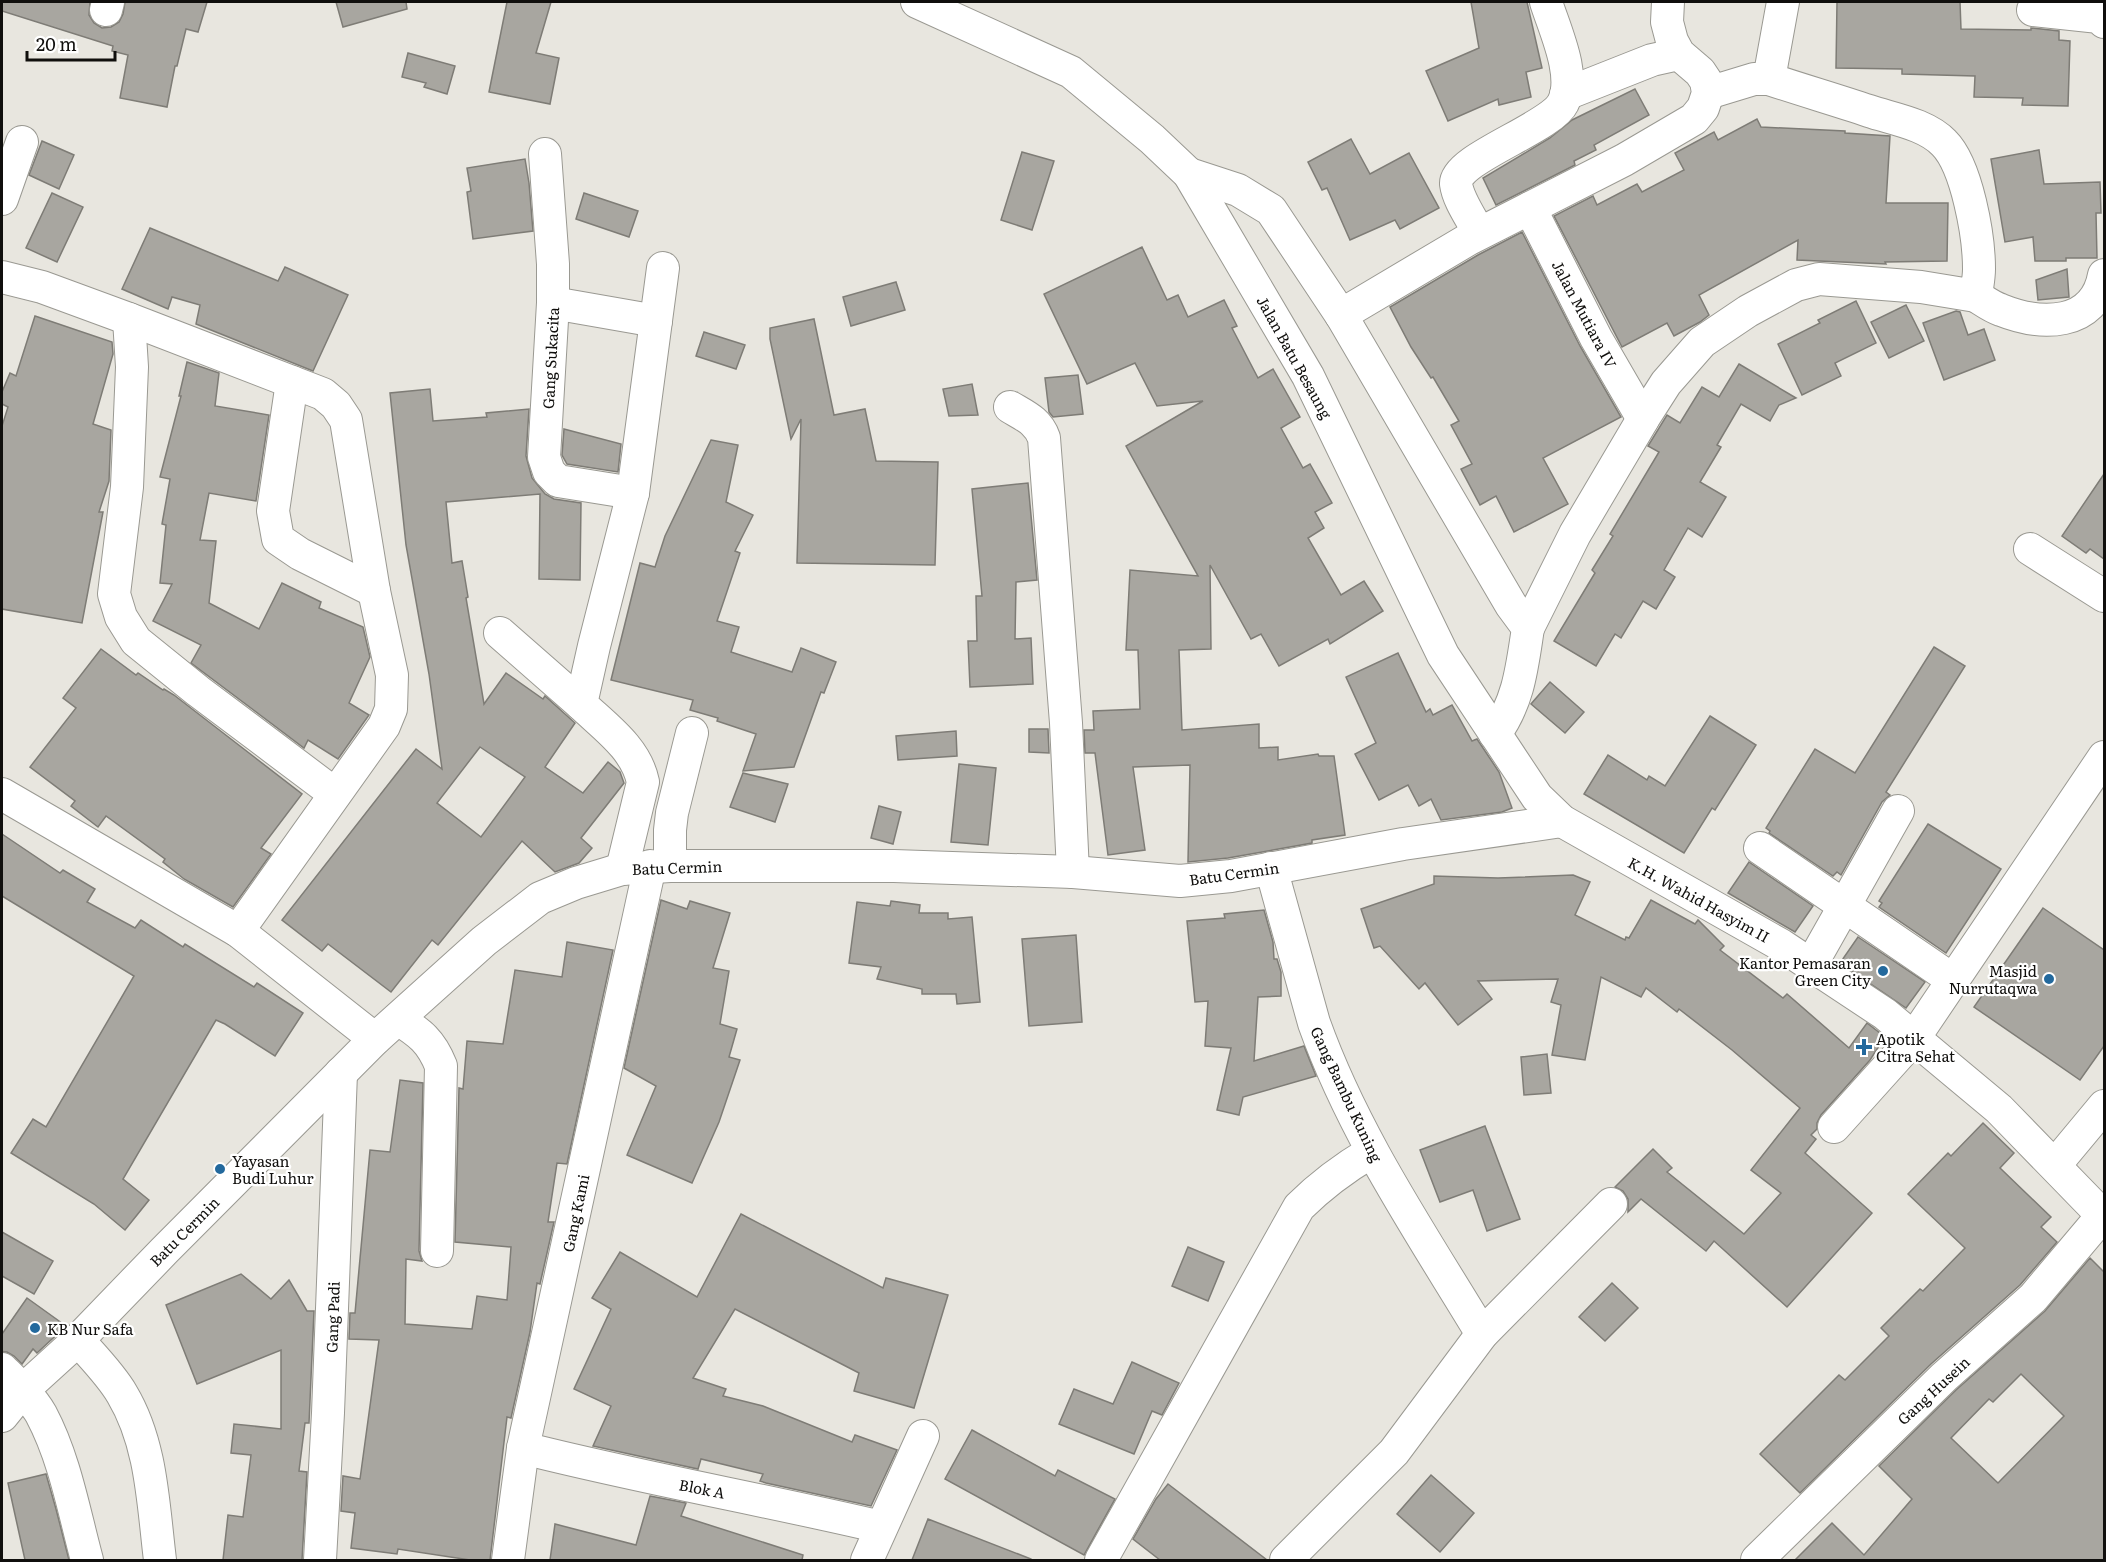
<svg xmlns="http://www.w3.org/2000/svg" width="2106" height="1562" font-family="Literata,serif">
<rect width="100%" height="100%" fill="#e8e6df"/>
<g fill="#a8a6a0" stroke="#7e7c76" stroke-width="1.5" fill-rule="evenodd">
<path d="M 2,2 L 90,2 L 89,15 L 94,23 L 102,28 L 111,27 L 119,22 L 123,14 L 125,2 L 207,2 L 198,32 L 186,29 L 177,66 L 175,66 L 167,107 L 120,98 L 128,55 L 112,51 L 113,46 L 2,11 Z"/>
<path d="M 336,2 L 406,2 L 407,9 L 343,27 Z"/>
<path d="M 507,2 L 551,2 L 536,53 L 559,58 L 550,104 L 489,92 Z"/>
<path d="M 1471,2 L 1527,2 L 1542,68 L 1526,72 L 1531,97 L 1499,105 L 1498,99 L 1448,121 L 1426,71 L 1479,48 Z"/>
<path d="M 1837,2 L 1960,2 L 1961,29 L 2031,30 L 2031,28 L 2059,31 L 2059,40 L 2070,41 L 2068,106 L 2022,105 L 2023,98 L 1974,97 L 1975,76 L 1902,74 L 1902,69 L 1836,68 Z"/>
<path d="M 408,53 L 455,66 L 447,94 L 424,87 L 426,83 L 402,77 Z"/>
<path d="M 1635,89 L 1649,115 L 1594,145 L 1596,150 L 1574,161 L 1575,165 L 1496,205 L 1483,178 L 1550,138 L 1572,120 Z"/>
<path d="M 1757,119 L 1761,127 L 1845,131 L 1845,133 L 1890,136 L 1886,203 L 1948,203 L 1947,261 L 1885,262 L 1886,264 L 1797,260 L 1798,240 L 1699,295 L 1709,315 L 1700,322 L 1674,336 L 1667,323 L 1622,347 L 1554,216 L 1593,196 L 1597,205 L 1637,184 L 1642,192 L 1684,170 L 1675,153 L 1714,132 L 1718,140 Z"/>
<path d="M 1351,139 L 1370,174 L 1409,153 L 1439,208 L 1400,229 L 1395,220 L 1350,240 L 1327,188 L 1322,190 L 1308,162 Z"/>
<path d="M 42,141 L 74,155 L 59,189 L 29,175 Z"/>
<path d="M 2039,150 L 2044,184 L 2100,182 L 2101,213 L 2096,213 L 2097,258 L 2066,258 L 2066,261 L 2035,261 L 2033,237 L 2005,242 L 1991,159 Z"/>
<path d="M 1022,152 L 1054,161 L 1032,230 L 1001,220 Z"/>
<path d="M 525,159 L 529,183 L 533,231 L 473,239 L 467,192 L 471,191 L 467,168 Z"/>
<path d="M 52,193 L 83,207 L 57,262 L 26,248 Z"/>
<path d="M 584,193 L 638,211 L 629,237 L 576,219 Z"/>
<path d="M 150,228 L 278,281 L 285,267 L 348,295 L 313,371 L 196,324 L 200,305 L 172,297 L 168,309 L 122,289 Z"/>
<path d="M 1522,232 L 1580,346 L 1621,417 L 1543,458 L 1568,504 L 1514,532 L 1496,496 L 1480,505 L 1461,469 L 1472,464 L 1451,425 L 1459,421 L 1433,377 L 1431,378 L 1411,347 L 1390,307 L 1478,255 Z"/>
<path d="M 1142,247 L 1167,300 L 1178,295 L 1188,317 L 1224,300 L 1237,326 L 1232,328 L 1258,378 L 1273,369 L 1300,417 L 1281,428 L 1303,468 L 1310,464 L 1332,503 L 1315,512 L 1324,528 L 1308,538 L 1341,595 L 1364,581 L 1383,611 L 1330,644 L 1328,639 L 1279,666 L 1261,634 L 1251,639 L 1210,565 L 1211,649 L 1179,650 L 1182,730 L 1259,724 L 1259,748 L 1278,747 L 1278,760 L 1318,754 L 1319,756 L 1334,756 L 1345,835 L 1312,840 L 1312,843 L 1228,858 L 1188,862 L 1190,765 L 1133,767 L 1145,850 L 1108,855 L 1095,753 L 1085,753 L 1084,730 L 1094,730 L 1093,711 L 1140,709 L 1138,650 L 1126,650 L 1130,570 L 1198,576 L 1126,446 L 1203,401 L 1157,406 L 1135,363 L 1087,384 L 1044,294 Z"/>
<path d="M 2067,269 L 2069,297 L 2038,300 L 2036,280 Z"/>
<path d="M 896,282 L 905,310 L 851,326 L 843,297 Z"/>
<path d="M 1856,301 L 1876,343 L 1835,363 L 1841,376 L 1802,395 L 1778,344 L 1820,323 L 1818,320 Z"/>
<path d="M 1906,305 L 1924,341 L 1889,358 L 1871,322 Z"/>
<path d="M 1956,311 L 1960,312 L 1968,335 L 1984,329 L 1995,360 L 1944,380 L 1923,323 Z"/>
<path d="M 35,316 L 112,342 L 113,354 L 93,424 L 111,430 L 109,481 L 99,512 L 103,512 L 82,623 L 2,609 L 2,426 L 8,407 L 2,404 L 2,392 L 10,373 L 16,376 Z"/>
<path d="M 814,319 L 834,415 L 865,409 L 876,461 L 938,462 L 935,565 L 797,563 L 801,419 L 791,439 L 770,339 L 770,328 Z"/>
<path d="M 704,332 L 745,345 L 736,369 L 696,356 Z"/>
<path d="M 187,362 L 219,373 L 215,406 L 269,415 L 256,501 L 209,493 L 200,540 L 216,541 L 209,603 L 259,629 L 282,583 L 321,602 L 319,608 L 363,627 L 370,657 L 349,703 L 369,715 L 338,759 L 308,740 L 304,748 L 191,663 L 201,645 L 153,621 L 172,584 L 160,583 L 166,525 L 162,524 L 170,479 L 160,477 L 181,396 L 179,396 Z"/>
<path d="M 1739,364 L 1796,398 L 1779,405 L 1770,421 L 1741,404 L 1717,445 L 1721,447 L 1700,482 L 1726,497 L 1702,537 L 1688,528 L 1664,570 L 1675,577 L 1656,609 L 1643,601 L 1621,638 L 1615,634 L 1596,666 L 1554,641 L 1595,573 L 1592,570 L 1613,536 L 1610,534 L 1659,452 L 1648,446 L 1667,415 L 1680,423 L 1702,387 L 1719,397 Z"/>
<path d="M 1078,375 L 1083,414 L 1053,417 L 1049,412 L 1045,378 Z"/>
<path d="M 972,384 L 978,415 L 949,416 L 943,389 Z"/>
<path d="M 430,389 L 433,421 L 487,417 L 486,413 L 529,409 L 526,456 L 532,478 L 545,494 L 554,499 L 581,503 L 580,580 L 539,579 L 540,494 L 446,502 L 452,563 L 462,561 L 468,597 L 466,598 L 484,704 L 506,673 L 543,699 L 545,696 L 575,723 L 545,767 L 583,793 L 608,762 L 620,772 L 624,783 L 581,838 L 592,848 L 579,863 L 555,872 L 522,841 L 438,945 L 432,940 L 391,992 L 328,944 L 322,951 L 282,920 L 416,749 L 442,769 L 429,674 L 406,545 L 390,393 ZM 480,747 L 525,777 L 481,837 L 437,803 Z"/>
<path d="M 564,429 L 621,444 L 618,472 L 567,464 L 562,455 Z"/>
<path d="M 711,440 L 738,445 L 726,502 L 753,515 L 735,551 L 740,553 L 717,621 L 739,627 L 731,652 L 792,672 L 801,648 L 836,662 L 824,693 L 821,692 L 794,767 L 743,771 L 756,734 L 717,721 L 718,718 L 690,710 L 693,700 L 611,680 L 640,563 L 655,567 L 665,536 Z"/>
<path d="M 2104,474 L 2104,559 L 2090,549 L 2086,553 L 2062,536 Z"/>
<path d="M 1028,483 L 1037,580 L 1016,582 L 1015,639 L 1031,638 L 1033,684 L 970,687 L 968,641 L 977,641 L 976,596 L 982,596 L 972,489 Z"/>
<path d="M 1934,647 L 1965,666 L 1886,792 L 1890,795 L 1882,802 L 1841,875 L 1837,872 L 1833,876 L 1769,833 L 1770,831 L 1766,828 L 1815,749 L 1855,773 Z"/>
<path d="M 101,649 L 136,675 L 138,673 L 163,690 L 164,689 L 174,695 L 302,794 L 261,848 L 271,854 L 233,907 L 184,879 L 163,862 L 165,859 L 106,816 L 98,827 L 71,806 L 75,801 L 30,767 L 76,708 L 63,698 Z"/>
<path d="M 1398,653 L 1426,712 L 1430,709 L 1433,715 L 1452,705 L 1472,741 L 1477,739 L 1499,772 L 1512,808 L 1502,812 L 1441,820 L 1431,799 L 1419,806 L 1408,785 L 1379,800 L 1355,754 L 1376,743 L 1346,677 Z"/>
<path d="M 1550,682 L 1584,712 L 1565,733 L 1531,704 Z"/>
<path d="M 1710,716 L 1756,745 L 1715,810 L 1712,808 L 1684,853 L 1584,794 L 1608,755 L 1647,780 L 1649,776 L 1665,786 Z"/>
<path d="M 1029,729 L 1048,729 L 1049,753 L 1029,752 Z"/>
<path d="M 956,731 L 957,756 L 898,760 L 896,736 Z"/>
<path d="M 959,764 L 996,768 L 988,845 L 951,842 Z"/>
<path d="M 743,773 L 788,784 L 775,822 L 730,807 Z"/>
<path d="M 879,806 L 901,812 L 893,844 L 871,838 Z"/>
<path d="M 1928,824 L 2001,869 L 1946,953 L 1879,907 L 1882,903 L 1879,901 Z"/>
<path d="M 2,834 L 60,873 L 63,870 L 95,889 L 87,902 L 135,928 L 141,920 L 183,947 L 185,944 L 254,987 L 257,983 L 303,1013 L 275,1056 L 225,1024 L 216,1020 L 123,1179 L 149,1200 L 125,1230 L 94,1204 L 11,1153 L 33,1119 L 46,1127 L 134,976 L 2,896 Z"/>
<path d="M 1749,862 L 1813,906 L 1795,932 L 1728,893 Z"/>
<path d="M 1573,875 L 1590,882 L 1575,915 L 1625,940 L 1626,937 L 1629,938 L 1651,900 L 1695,924 L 1698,920 L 1724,946 L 1720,950 L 1783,998 L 1787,994 L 1849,1048 L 1867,1023 L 1885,1037 L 1870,1060 L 1821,1115 L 1817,1123 L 1817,1129 L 1811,1135 L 1816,1139 L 1805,1153 L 1872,1213 L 1787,1307 L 1714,1241 L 1706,1251 L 1641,1199 L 1628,1212 L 1628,1199 L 1623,1191 L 1615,1187 L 1653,1149 L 1672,1168 L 1667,1172 L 1744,1234 L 1781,1193 L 1751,1170 L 1800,1108 L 1732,1050 L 1679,1009 L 1677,1012 L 1646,988 L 1641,997 L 1601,977 L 1585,1060 L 1552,1055 L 1561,1005 L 1551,1002 L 1558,979 L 1478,981 L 1492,999 L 1458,1025 L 1425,983 L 1419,989 L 1380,946 L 1374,948 L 1361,909 L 1434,884 L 1434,876 L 1498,878 Z"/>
<path d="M 661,900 L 687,909 L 690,901 L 730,913 L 713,968 L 729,971 L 720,1024 L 737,1029 L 729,1057 L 740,1060 L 719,1122 L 692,1183 L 627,1155 L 656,1086 L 624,1068 Z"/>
<path d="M 891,901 L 920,905 L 919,913 L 948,913 L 948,919 L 972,917 L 980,1002 L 957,1004 L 956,994 L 922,994 L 922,989 L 877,979 L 881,967 L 849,963 L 857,902 L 890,906 Z"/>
<path d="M 2043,908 L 2104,950 L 2104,1046 L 2080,1080 L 1974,1007 Z"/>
<path d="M 1264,910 L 1273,942 L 1274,959 L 1277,959 L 1281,972 L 1281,996 L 1258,997 L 1254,1061 L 1304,1046 L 1316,1076 L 1243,1097 L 1239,1115 L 1217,1110 L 1231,1048 L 1205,1046 L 1208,1001 L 1195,1002 L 1187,921 L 1225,918 L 1224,914 Z"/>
<path d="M 1076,935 L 1082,1022 L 1029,1026 L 1022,939 Z"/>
<path d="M 1858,937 L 1925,982 L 1906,1008 L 1840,963 Z"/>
<path d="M 567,942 L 613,950 L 567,1164 L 557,1163 L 548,1222 L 554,1222 L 540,1284 L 537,1283 L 530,1332 L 511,1418 L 507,1417 L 490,1560 L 470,1560 L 398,1549 L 397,1554 L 351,1548 L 355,1513 L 341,1511 L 343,1476 L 360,1479 L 379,1340 L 349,1339 L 350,1313 L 355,1313 L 370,1150 L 390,1152 L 400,1080 L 423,1083 L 419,1251 L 422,1261 L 406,1259 L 405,1324 L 472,1329 L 477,1296 L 507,1300 L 511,1247 L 455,1242 L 459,1088 L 463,1089 L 467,1041 L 503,1044 L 515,970 L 562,977 Z"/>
<path d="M 1547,1054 L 1551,1093 L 1524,1095 L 1521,1057 Z"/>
<path d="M 1983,1123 L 2014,1153 L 2000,1168 L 2051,1217 L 2041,1227 L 2057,1242 L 2020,1285 L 1931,1364 L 1800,1493 L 1760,1454 L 1839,1375 L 1845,1380 L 1889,1336 L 1881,1328 L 1920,1289 L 1923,1291 L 1965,1248 L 1908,1194 L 1948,1153 L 1951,1156 Z"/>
<path d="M 1485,1126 L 1520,1219 L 1487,1231 L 1473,1190 L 1440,1202 L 1420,1150 Z"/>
<path d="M 741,1214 L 883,1288 L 886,1278 L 948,1295 L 914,1408 L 854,1391 L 859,1373 L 735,1309 L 693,1378 L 726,1389 L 723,1396 L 763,1406 L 852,1442 L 855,1435 L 897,1450 L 871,1506 L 766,1483 L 760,1481 L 763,1474 L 701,1459 L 698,1469 L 593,1446 L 611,1406 L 574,1389 L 611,1309 L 592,1298 L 620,1252 L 697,1297 Z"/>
<path d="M 2,1232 L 53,1261 L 34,1294 L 2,1276 Z"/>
<path d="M 1188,1247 L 1224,1262 L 1208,1301 L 1172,1286 Z"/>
<path d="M 2090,1258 L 2104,1272 L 2104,1560 L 1795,1560 L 1832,1523 L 1864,1555 L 1912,1499 L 1879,1466 L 1956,1390 L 2045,1311 ZM 2021,1374 L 2064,1416 L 1998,1483 L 1951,1438 L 1989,1399 L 1993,1402 Z"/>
<path d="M 241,1274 L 271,1299 L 289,1280 L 307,1311 L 314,1311 L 309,1423 L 305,1423 L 299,1471 L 307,1472 L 302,1560 L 223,1560 L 228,1515 L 243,1517 L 251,1455 L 231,1453 L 234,1424 L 281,1429 L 281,1350 L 197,1384 L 166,1305 Z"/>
<path d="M 1612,1283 L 1638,1308 L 1605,1341 L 1579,1317 Z"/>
<path d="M 27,1298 L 66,1326 L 37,1353 L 33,1349 L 22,1364 L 14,1356 L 7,1352 L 2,1352 L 2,1334 Z"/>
<path d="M 1132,1362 L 1179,1383 L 1162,1415 L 1152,1411 L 1134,1454 L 1059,1424 L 1074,1389 L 1113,1404 Z"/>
<path d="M 972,1430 L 1055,1476 L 1058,1470 L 1115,1499 L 1084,1555 L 945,1479 Z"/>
<path d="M 46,1474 L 56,1509 L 69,1560 L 25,1560 L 8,1483 Z"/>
<path d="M 1431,1475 L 1474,1513 L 1440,1552 L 1397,1514 Z"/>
<path d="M 1168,1484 L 1267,1560 L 1160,1560 L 1133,1539 L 1156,1499 Z"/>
<path d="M 650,1496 L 686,1503 L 681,1516 L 803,1555 L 802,1560 L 550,1560 L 555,1524 L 636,1545 Z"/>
<path d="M 928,1519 L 1031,1559 L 1031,1560 L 912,1560 Z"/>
</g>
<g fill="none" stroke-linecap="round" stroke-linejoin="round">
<g stroke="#9a9992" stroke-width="34">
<g id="minor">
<path d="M 917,2 L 1071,72 L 1152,139 L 1189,174 L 1308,376 L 1443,655 L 1537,797 L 1562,821 L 1781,945 L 1885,1014 L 1999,1109 L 2104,1217"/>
<path d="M 106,10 L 108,2"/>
<path d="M 2033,10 L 2099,17 L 2104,22"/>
<path d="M 1769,79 L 1783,2"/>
<path d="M 1566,94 L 1652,60 L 1679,54"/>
<path d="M 545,154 L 553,264 L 553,303 L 544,457 L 549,472 L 558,481 L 633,493"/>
<path d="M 1189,174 L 1238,190 L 1271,210 L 1341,315 L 1511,605 L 1528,628 C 1522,667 1519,701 1495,734"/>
<path d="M 2,199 L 22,142"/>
<path d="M 1530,208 L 1596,338 L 1643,419"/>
<path d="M 1479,233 C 1472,219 1458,200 1456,184 C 1454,159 1551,128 1563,103 C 1577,76 1554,28 1546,2"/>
<path d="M 2,277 L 42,287 L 129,319 L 323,394 L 336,405 L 346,420 L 374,591 L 392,675 L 391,709 L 384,726 L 238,931"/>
<path d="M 1976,296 C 1984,301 1992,307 2001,310 C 2041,326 2095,327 2104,275"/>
<path d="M 553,303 L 656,321"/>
<path d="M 1341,315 L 1469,239 L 1624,160 L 1694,119 L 1703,108 L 1708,93 L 1706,81 L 1700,72 L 1679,54 L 1672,41 L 1667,22 L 1668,2"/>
<path d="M 129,319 L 132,367 L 127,487 L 114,594 L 121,617 L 136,641 L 198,691 L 335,794"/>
<path d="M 292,382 L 273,511 L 278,539 L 300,554 L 374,591"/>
<path d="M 1010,407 C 1025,416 1038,421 1044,438 L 1066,723 L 1073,872"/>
<path d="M 2030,549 L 2104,596"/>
<path d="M 1528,628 L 1575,534 L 1643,419 L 1666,383 L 1702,342 L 1748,311 L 1796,285 L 1819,279 L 1921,287 L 1976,296 C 1977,287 1979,278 1979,269 C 1979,236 1967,166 1944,143 C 1926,124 1893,119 1869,111 C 1836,100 1802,90 1769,79 L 1754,79 L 1708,93"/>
<path d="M 500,633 L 581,704"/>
<path d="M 2,794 L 238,931 L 375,1039"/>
<path d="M 1760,848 L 1953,980"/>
<path d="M 670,866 L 670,830 L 672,813 L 692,733"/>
<path d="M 1271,868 L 1314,1023 C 1354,1135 1421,1233 1482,1334"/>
<path d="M 622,869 L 643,782 C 636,748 605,727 581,704 L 594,646 L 633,493 L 663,268"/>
<path d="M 1811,965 L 1898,811"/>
<path d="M 398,1019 C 420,1033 431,1041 441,1066 L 437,1251"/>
<path d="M 1834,1127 L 1914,1038 L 2104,757"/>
<path d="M 2055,1165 L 2104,1106"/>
<path d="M 78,1340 C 93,1357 111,1375 122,1394 C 152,1444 153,1504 160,1560"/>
<path d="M 2,1369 C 16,1383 31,1397 41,1414 C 65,1459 74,1512 87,1560"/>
<path d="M 2,1416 L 23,1390 L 78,1340 L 164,1251 L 375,1039 L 484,941 L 540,898 L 576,883 L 622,869 L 670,866 L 894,866 L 1073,872 L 1180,881 L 1231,876 L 1403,844 L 1562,821"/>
<path d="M 523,1448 C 641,1478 762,1499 881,1527"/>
<path d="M 320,1560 L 328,1413 L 341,1073"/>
<path d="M 508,1560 L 523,1448 L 650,866"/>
<path d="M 867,1560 L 923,1436"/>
<path d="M 1101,1560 L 1299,1207 C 1321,1185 1344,1168 1371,1152"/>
<path d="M 1286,1560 L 1394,1452 L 1482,1334 L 1611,1204"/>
<path d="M 1757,1560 L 1944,1377 L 2033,1298 L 2103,1215"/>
</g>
</g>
<use href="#minor" stroke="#fff" stroke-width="32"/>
</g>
<g fill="#23699d" stroke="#fff" stroke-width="2">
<circle cx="1883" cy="971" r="6"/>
<circle cx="2049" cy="979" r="6"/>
<path d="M1861 1038h6v6h6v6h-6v6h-6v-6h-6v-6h6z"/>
<circle cx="220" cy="1169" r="6"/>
<circle cx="35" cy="1328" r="6"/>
</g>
<g text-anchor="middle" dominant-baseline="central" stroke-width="4.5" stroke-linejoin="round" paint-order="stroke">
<g font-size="15" fill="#100f0d" stroke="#fff">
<text transform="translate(1585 314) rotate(62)">Jalan Mutiara IV</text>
<text transform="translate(1295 357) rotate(61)">Jalan Batu Besaung</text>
<text transform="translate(550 358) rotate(-87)">Gang Sukacita</text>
<text transform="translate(677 867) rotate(-2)">Batu Cermin</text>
<text transform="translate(1234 873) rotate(-8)">Batu Cermin</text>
<text transform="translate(1699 899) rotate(29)">K.H. Wahid Hasyim II</text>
<text transform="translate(1347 1094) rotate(65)">Gang Bambu Kuning</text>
<text transform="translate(575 1213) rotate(-78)">Gang Kami</text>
<text transform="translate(184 1231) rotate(-45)">Batu Cermin</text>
<text transform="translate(332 1317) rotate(-88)">Gang Padi</text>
<text transform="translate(1933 1390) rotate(-43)">Gang Husein</text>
<text transform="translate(702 1488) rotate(11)">Blok A</text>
</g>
<g font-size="15" fill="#100f0d" stroke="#fff" text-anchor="start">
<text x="1871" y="962" text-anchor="end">Kantor Pemasaran<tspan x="1871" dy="17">Green City</tspan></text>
<text x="2037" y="970" text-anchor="end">Masjid<tspan x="2037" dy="17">Nurrutaqwa</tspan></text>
<text x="1876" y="1038">Apotik<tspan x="1876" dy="17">Citra Sehat</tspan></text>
<text x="232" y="1160">Yayasan<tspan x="232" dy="17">Budi Luhur</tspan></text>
<text x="47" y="1328">KB Nur Safa</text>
</g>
</g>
<rect width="2106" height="1562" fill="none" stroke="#100f0d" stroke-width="6"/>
<path d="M27 51v9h88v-9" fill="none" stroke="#100f0d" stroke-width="3"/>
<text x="36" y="51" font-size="18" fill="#100f0d" stroke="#ffffff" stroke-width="4.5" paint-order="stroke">20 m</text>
</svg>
